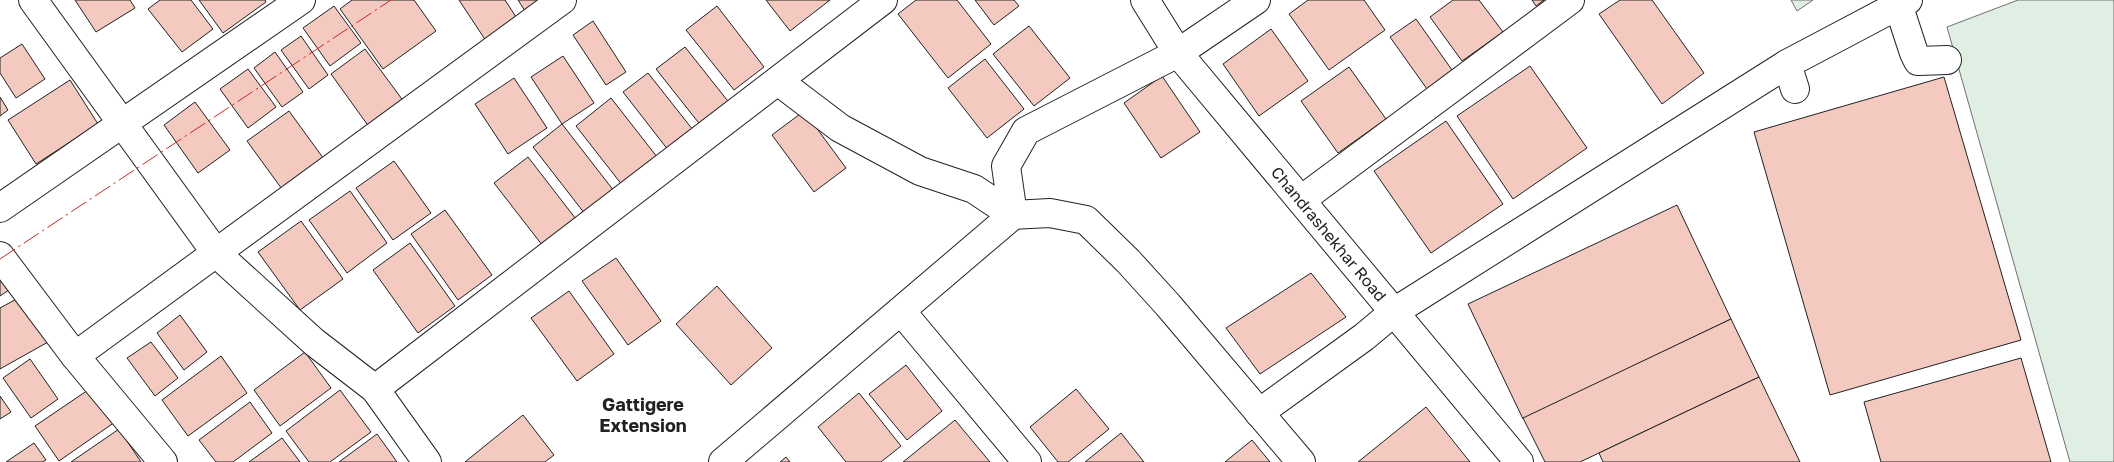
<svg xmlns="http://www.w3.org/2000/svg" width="2114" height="462" font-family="'Golos Text',sans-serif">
<rect width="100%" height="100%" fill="#fff"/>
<g fill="#e0efe3" stroke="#6f6f6f">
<path d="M 1791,0 L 1813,0 L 1797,11 Z"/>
<path d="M 2018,0 L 2114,0 L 2114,462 L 2070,462 L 1947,27 Z"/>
</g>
<g fill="#f3c9c0" stroke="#222">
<path d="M 75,0 L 130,0 L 135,8 L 96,32 Z"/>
<path d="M 160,0 L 191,0 L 213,29 L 182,52 L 148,9 Z"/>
<path d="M 199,0 L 265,0 L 266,2 L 223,33 Z"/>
<path d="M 352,0 L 414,0 L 436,31 L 383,69 L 340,9 Z"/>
<path d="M 459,0 L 505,0 L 518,20 L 486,41 Z"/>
<path d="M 518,0 L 555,0 L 529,17 Z"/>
<path d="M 766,0 L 830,0 L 790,31 Z"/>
<path d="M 916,0 L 957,0 L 991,44 L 948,78 L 898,14 Z"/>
<path d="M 975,0 L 1014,0 L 1019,6 L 994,25 Z"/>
<path d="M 1308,0 L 1364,0 L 1385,30 L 1329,70 L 1289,14 Z"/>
<path d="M 1453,0 L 1479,0 L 1503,32 L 1462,61 L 1430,17 Z"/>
<path d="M 1532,0 L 1544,0 L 1536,6 Z"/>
<path d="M 1620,0 L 1652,0 L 1704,73 L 1662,104 L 1599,14 Z"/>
<path d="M 334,6 L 361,43 L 330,66 L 303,28 Z"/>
<path d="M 717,6 L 764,67 L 734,90 L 686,30 Z"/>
<path d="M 1416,19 L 1452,70 L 1427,89 L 1390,37 Z"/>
<path d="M 593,21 L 626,72 L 606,85 L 573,35 Z"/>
<path d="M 1029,26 L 1070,78 L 1034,106 L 993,54 Z"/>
<path d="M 1271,29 L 1308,81 L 1259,116 L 1223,64 Z"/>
<path d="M 301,36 L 328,75 L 309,89 L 281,50 Z"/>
<path d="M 22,44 L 45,79 L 16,98 L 0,73 L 0,58 Z"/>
<path d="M 685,47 L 731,105 L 702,127 L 656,69 Z"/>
<path d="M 365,49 L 407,106 L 372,131 L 331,74 Z"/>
<path d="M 275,52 L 303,92 L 282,107 L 254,68 Z"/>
<path d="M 563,56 L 594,103 L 562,124 L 531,77 Z"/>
<path d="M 985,59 L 1024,109 L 987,138 L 948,88 Z"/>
<path d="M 1530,66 L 1587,148 L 1513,199 L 1457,116 Z"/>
<path d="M 1349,67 L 1386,119 L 1338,153 L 1301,101 Z"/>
<path d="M 248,69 L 276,107 L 248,128 L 220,89 Z"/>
<path d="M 648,73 L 697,135 L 672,155 L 623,92 Z"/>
<path d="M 1162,76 L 1200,132 L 1161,158 L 1124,103 Z"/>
<path d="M 1944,77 L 2021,340 L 1830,395 L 1754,132 Z"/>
<path d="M 514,78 L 547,128 L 508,154 L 475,104 Z"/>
<path d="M 70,80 L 98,124 L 36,164 L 8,120 Z"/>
<path d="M 0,97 L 8,110 L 0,116 Z"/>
<path d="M 611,98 L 661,162 L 626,190 L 576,126 Z"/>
<path d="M 195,102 L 230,150 L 198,173 L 164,125 Z"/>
<path d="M 289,111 L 329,166 L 287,196 L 247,141 Z"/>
<path d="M 804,111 L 846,168 L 814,192 L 772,135 Z"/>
<path d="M 1446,121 L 1503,204 L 1431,253 L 1374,171 Z"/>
<path d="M 562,124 L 614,191 L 585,214 L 533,147 Z"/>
<path d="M 528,157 L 579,223 L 546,250 L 494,183 Z"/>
<path d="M 394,161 L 431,213 L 393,240 L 356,188 Z"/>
<path d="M 350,191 L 387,243 L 347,273 L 309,220 Z"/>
<path d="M 1677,205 L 1731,319 L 1523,419 L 1468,304 Z"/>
<path d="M 445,210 L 492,275 L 458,300 L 411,234 Z"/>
<path d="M 301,221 L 343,279 L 300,310 L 258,252 Z"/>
<path d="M 410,243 L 455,306 L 418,333 L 373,270 Z"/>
<path d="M 616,258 L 661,321 L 628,345 L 582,281 Z"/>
<path d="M 1311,273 L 1346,317 L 1260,374 L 1226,328 Z"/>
<path d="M 0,277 L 9,290 L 0,296 Z"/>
<path d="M 717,286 L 772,348 L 731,385 L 676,324 Z"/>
<path d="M 569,291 L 614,354 L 577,381 L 531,318 Z"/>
<path d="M 22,296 L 48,342 L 0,369 L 0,308 Z"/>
<path d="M 180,315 L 207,352 L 184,370 L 157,333 Z"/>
<path d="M 1731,319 L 1759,377 L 1580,462 L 1545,462 L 1523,418 Z"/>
<path d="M 151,342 L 178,378 L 155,396 L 127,358 Z"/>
<path d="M 305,352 L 331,388 L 280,426 L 254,390 Z"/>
<path d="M 221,356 L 247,393 L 188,436 L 162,400 Z"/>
<path d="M 2021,358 L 2051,462 L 1881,462 L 1864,402 Z"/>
<path d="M 30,359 L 58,399 L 31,418 L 3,378 Z"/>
<path d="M 906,365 L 942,411 L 907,440 L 869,394 Z"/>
<path d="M 1759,377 L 1800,462 L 1603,462 L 1599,453 Z"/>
<path d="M 91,388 L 115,422 L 59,461 L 35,426 Z"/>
<path d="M 1076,389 L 1109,429 L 1068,462 L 1058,462 L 1030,427 Z"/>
<path d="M 340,390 L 371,432 L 330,462 L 309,462 L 286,431 Z"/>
<path d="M 859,393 L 901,446 L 881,462 L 846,462 L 818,427 Z"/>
<path d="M 0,396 L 11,412 L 0,419 Z"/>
<path d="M 250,402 L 272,433 L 233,462 L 216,462 L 199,440 Z"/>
<path d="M 1426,407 L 1470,462 L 1358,462 Z"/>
<path d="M 523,415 L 554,455 L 545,462 L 465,462 Z"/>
<path d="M 955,420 L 990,462 L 903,462 Z"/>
<path d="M 119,429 L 141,462 L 71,462 Z"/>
<path d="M 1121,433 L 1144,462 L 1085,462 Z"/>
<path d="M 377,434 L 397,462 L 339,462 Z"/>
<path d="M 282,438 L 300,462 L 249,462 Z"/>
<path d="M 1252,440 L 1270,462 L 1225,462 Z"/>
<path d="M 34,443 L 46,460 L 42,462 L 6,462 Z"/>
<path d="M 786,457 L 790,462 L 780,462 Z"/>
</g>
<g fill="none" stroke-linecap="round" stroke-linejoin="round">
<g stroke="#222" stroke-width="30">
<g id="minor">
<path d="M 33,0 L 216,253 L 314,342 L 375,389 L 427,462"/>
<path d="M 1898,4 L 1914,53 L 1918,61 L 1947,60"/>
<path d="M 1787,64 L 1795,89"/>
<path d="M 778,81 L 840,128 L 920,171 L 974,189 L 1013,215 L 1050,213 L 1086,220 L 1128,261 L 1168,305 L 1301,462"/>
<path d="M 1301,200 L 1570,0"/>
<path d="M 0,208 L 301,0"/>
<path d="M 0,256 L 75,356 L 163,462"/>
<path d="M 901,311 L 1027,462"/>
<path d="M 75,356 L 562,0"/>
<path d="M 375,389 L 883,0"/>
<path d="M 1259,413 L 1364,337 L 1394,312 L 1787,64 L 1908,0"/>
<path d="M 723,462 L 1013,215 L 1006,166 L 1026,131 L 1178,53 L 1256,0"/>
</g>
</g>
<g stroke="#222" stroke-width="30">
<g id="tertiary">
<path id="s1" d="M 1145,0 L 1178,53 L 1519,462"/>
</g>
</g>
<use href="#minor" stroke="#fff" stroke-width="28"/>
<use href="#tertiary" stroke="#fff" stroke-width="28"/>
<path stroke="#c62828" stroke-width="1" stroke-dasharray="18 4 2.5 4" stroke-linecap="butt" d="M 0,259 L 391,0"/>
</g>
<g text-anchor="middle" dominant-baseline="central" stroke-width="4" stroke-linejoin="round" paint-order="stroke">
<g font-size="16" fill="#222" stroke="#fff">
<text stroke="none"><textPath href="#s1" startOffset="298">Chandrashekhar Road</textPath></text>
</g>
<g font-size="18" font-weight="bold" fill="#222" stroke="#fff">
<text x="643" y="404">Gattigere<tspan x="643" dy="21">Extension</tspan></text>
</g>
</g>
</svg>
